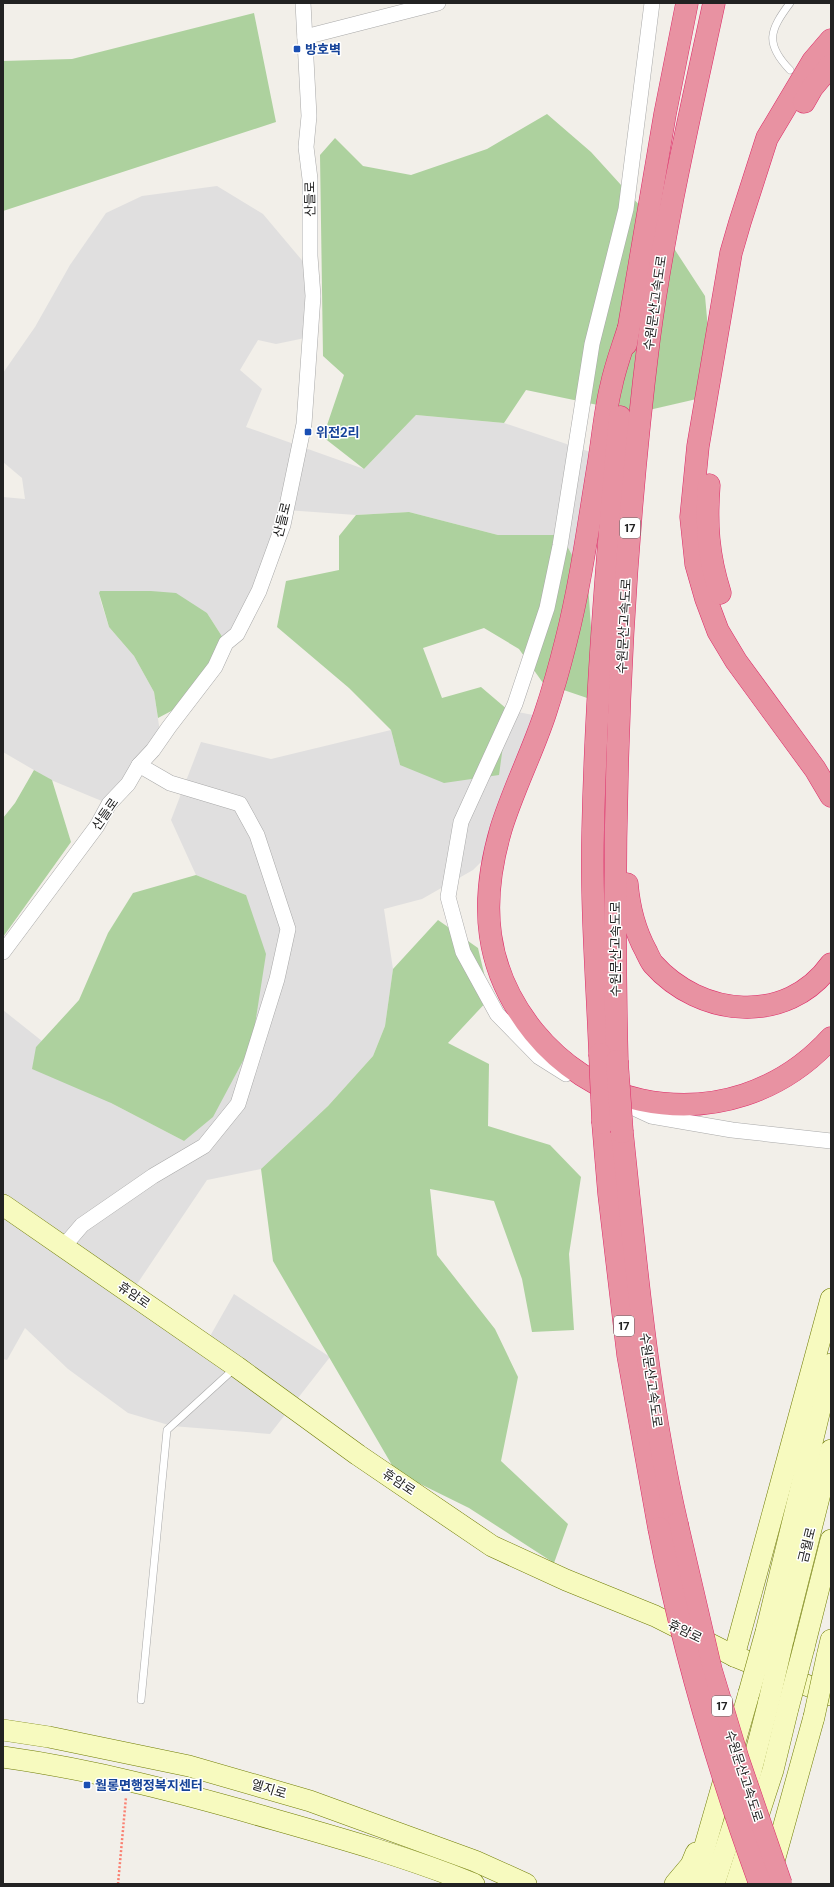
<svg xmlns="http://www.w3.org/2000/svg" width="834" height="1887" font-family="'DM Sans','Noto Sans KR',sans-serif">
<rect width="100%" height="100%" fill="#f2efe9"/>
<g fill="#e0dfdf">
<path d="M 217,186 L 263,214 L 311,271 L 310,337 L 276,344 L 258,340 L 240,370 L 262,389 L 246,427 L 364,469 L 416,415 L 504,423 L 608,458 L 588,584 L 561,535 L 498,535 L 409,512 L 356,515 L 286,510 L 243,620 L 223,638 L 207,613 L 151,591 L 101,591 L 99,593 L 101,602 L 109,627 L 134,656 L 154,692 L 161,739 L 109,804 L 51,780 L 3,752 L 3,497 L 25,499 L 22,478 L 3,462 L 3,373 L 35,327 L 70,265 L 106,213 L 142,196 Z"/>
<path d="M 508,710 L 533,715 L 483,860 L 473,870 L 422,899 L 384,909 L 393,969 L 385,1026 L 373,1056 L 328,1106 L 261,1169 L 207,1180 L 131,1293 L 205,1345 L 234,1294 L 330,1357 L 270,1434 L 172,1426 L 128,1413 L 68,1369 L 25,1328 L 7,1360 L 3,1359 L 3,1010 L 42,1041 L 36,1047 L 111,1103 L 184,1141 L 246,895 L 196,875 L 171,820 L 201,742 L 271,759 L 391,730 L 400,765 Z"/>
</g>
<g fill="#add19e">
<path d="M 254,13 L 276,122 L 3,211 L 3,61 L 72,59 Z"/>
<path d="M 547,114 L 591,152 L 662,230 L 705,296 L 714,395 L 636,413 L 526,390 L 504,423 L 416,415 L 364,469 L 323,437 L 344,375 L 323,356 L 320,155 L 335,138 L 363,166 L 411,175 L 487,149 Z"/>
<path d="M 409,512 L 498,535 L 561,535 L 588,584 L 596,701 L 543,683 L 519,649 L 484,628 L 423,648 L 442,698 L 481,687 L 508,710 L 499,775 L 444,783 L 400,765 L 391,730 L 349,688 L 277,627 L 286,581 L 339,570 L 339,536 L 356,515 Z"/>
<path d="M 100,591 L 151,591 L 176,593 L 207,613 L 223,638 L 209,676 L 177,708 L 158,718 L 154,692 L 134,656 L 109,627 L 99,593 Z"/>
<path d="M 34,770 L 52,780 L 71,842 L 3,937 L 3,818 L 15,803 Z"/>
<path d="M 196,875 L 246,895 L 266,954 L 252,1044 L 213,1117 L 184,1141 L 111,1103 L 32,1069 L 36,1047 L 79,1000 L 108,933 L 133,893 Z"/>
<path d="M 438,920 L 478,948 L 490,998 L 448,1043 L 489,1064 L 488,1126 L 550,1145 L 581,1177 L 569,1254 L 574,1330 L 532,1332 L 522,1279 L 494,1201 L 430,1189 L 437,1255 L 495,1329 L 518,1377 L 501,1461 L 568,1524 L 554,1563 L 469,1508 L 396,1472 L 273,1261 L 261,1169 L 328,1106 L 373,1056 L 385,1026 L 393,969 Z"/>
</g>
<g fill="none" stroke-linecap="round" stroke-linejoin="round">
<g stroke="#a9a9a9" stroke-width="8">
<g id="lane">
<path d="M 790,3 C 770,30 764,43 790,70"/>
<path d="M 141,1700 L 167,1430 L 235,1368"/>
</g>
</g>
<g stroke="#a9a9a9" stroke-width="16">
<g id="street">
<path d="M 305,37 L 438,3"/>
<path d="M 3,952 L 97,826 L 109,804 L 128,784 L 139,765 L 153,750 L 169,727 L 215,667 L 226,643 L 237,634 L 259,591 L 283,525 L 304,424 L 313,296 L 310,256 L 310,179 L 306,147 L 309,116 L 303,3"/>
<path d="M 566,1074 L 539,1057 L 497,1014 L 463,952 L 448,897 L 461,822 L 515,704 L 547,608 L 560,546 L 592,344 L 626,209 L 652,3"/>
<path d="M 623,1103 L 651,1116 L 732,1130 L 831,1141"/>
<path d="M 64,1246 L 82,1225 L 153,1176 L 204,1146 L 238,1104 L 277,979 L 288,929 L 257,835 L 240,804 L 170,783 L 139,765"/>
</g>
</g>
<g stroke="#707d05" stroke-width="22">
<g id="secondary">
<path d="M 3,1205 L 237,1367 L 358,1455 L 492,1546 L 566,1580 L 655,1616 L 734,1656 L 831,1695"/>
<path d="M 766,1632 L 831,1364"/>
<path d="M 783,1640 L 831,1450"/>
<path d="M 804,1647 L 831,1540"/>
<path d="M 734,1656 L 831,1299"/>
<path d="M 827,1657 L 831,1640"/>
<path d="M 3,1730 L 49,1737 L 189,1766 L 310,1801 L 475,1861 L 526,1884"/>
<path d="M 3,1757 C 96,1770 186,1794 276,1820 C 343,1839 410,1858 474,1884"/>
<path d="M 771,1872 L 814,1717"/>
<path d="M 675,1884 L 691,1865 L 696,1853"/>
<path d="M 694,1884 L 749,1693"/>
<path d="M 714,1884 L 751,1771 L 769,1701"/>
<path d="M 736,1884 L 773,1770 L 788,1708"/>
</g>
</g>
<g stroke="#dc2a67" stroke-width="23">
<g id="highway">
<path d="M 831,40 L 813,61 L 767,138 L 740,222 L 731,253 L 698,446 L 691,517 L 696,564 L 706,599 L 718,631 L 736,661 L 815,769 L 831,796"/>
<path d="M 804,102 L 812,88 L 831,65"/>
<path d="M 628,330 C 622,349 615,367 611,387 C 605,411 603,436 599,461 C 589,521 581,582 566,641 C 560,665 553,690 545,714 C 532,753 513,790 501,829 C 479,904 484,970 534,1032 C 560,1064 600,1092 641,1100 C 712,1115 782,1092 831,1038"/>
<path d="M 626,344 L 665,114 L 687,3"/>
<path d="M 709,485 C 706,524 708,555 720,593"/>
<path d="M 627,884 C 629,908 634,929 646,951 C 648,955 650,960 653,964 C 700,1017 787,1026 831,964"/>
<path d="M 600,1054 C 597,980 591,904 593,830 C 596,692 607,554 620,417"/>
<path d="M 617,1061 C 611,820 619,578 649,339 C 664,226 690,115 714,3"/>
<path d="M 603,1123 L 609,1194 L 628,1355 L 659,1528"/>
<path d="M 622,1132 C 636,1263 647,1395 677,1524"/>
</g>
</g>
<path stroke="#fa8072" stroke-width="2.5" stroke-dasharray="2 2" stroke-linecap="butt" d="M 118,1884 L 126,1797"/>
<use href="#lane" stroke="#fff" stroke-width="7"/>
<use href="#street" stroke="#fff" stroke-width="15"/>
<use href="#secondary" stroke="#f7fabf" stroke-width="21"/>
<use href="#highway" stroke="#e892a2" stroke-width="22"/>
<g stroke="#707d05" stroke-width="22" stroke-linecap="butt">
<g id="secondary-bridge">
<path d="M 749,1693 L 766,1632"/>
<path d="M 769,1701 L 783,1640"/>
<path d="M 788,1708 L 804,1647"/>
<path d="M 814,1717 L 827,1657"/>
</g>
</g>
<g stroke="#dc2a67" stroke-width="23" stroke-linecap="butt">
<g id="highway-bridge">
<path d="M 600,1054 L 603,1123"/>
<path d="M 617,1061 L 622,1132"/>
<path d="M 677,1524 L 711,1670 L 738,1759 L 781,1884"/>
<path d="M 659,1528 C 683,1651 717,1766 760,1884"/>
</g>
</g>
<use href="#secondary-bridge" stroke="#f7fabf" stroke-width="21"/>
<use href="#highway-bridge" stroke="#e892a2" stroke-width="22"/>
</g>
<g fill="#1a4fb4" stroke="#fff" stroke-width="1.5">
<rect x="293" y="45" width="8" height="8" rx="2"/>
<rect x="304" y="428" width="8" height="8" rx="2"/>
<rect x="83" y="1781" width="8" height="8" rx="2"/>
</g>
<g text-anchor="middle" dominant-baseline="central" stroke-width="3" stroke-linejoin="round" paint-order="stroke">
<g fill="#fff" stroke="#646464" stroke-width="1">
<rect x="620" y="518" width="20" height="20" rx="3"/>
<rect x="614" y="1316" width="20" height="20" rx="3"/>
<rect x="712" y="1696" width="20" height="20" rx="3"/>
</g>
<g font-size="12" font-weight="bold" fill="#222">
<text x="630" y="528">17</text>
<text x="624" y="1326">17</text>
<text x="722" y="1706">17</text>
</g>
<g font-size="13" font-weight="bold" fill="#164399" stroke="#fff" text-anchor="start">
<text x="305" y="49">방호벽</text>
<text x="316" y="432">위전2리</text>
<text x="95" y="1785">월롱면행정복지센터</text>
</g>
<g font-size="13" fill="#222" stroke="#fff">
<text transform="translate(310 199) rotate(-91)">산들로</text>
<text transform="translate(655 303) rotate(-82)">수원문산고속도로</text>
<text transform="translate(282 520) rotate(-76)">산들로</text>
<text transform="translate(624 626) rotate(-87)">수원문산고속도로</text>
<text transform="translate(105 814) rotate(-55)">산들로</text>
<text transform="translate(615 949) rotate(-90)">수원문산고속도로</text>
<text transform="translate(134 1295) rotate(35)">휴암로</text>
<text transform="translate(651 1380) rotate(82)">수원문산고속도로</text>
<text transform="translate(399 1482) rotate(34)">휴암로</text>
<text transform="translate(807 1545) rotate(-76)">금월로</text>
<text transform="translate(685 1631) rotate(26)">휴암로</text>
<text transform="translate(744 1776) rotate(72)">수원문산고속도로</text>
<text transform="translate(269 1789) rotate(17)">엘지로</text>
</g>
</g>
<rect width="834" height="1887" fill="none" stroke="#222222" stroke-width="8"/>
</svg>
